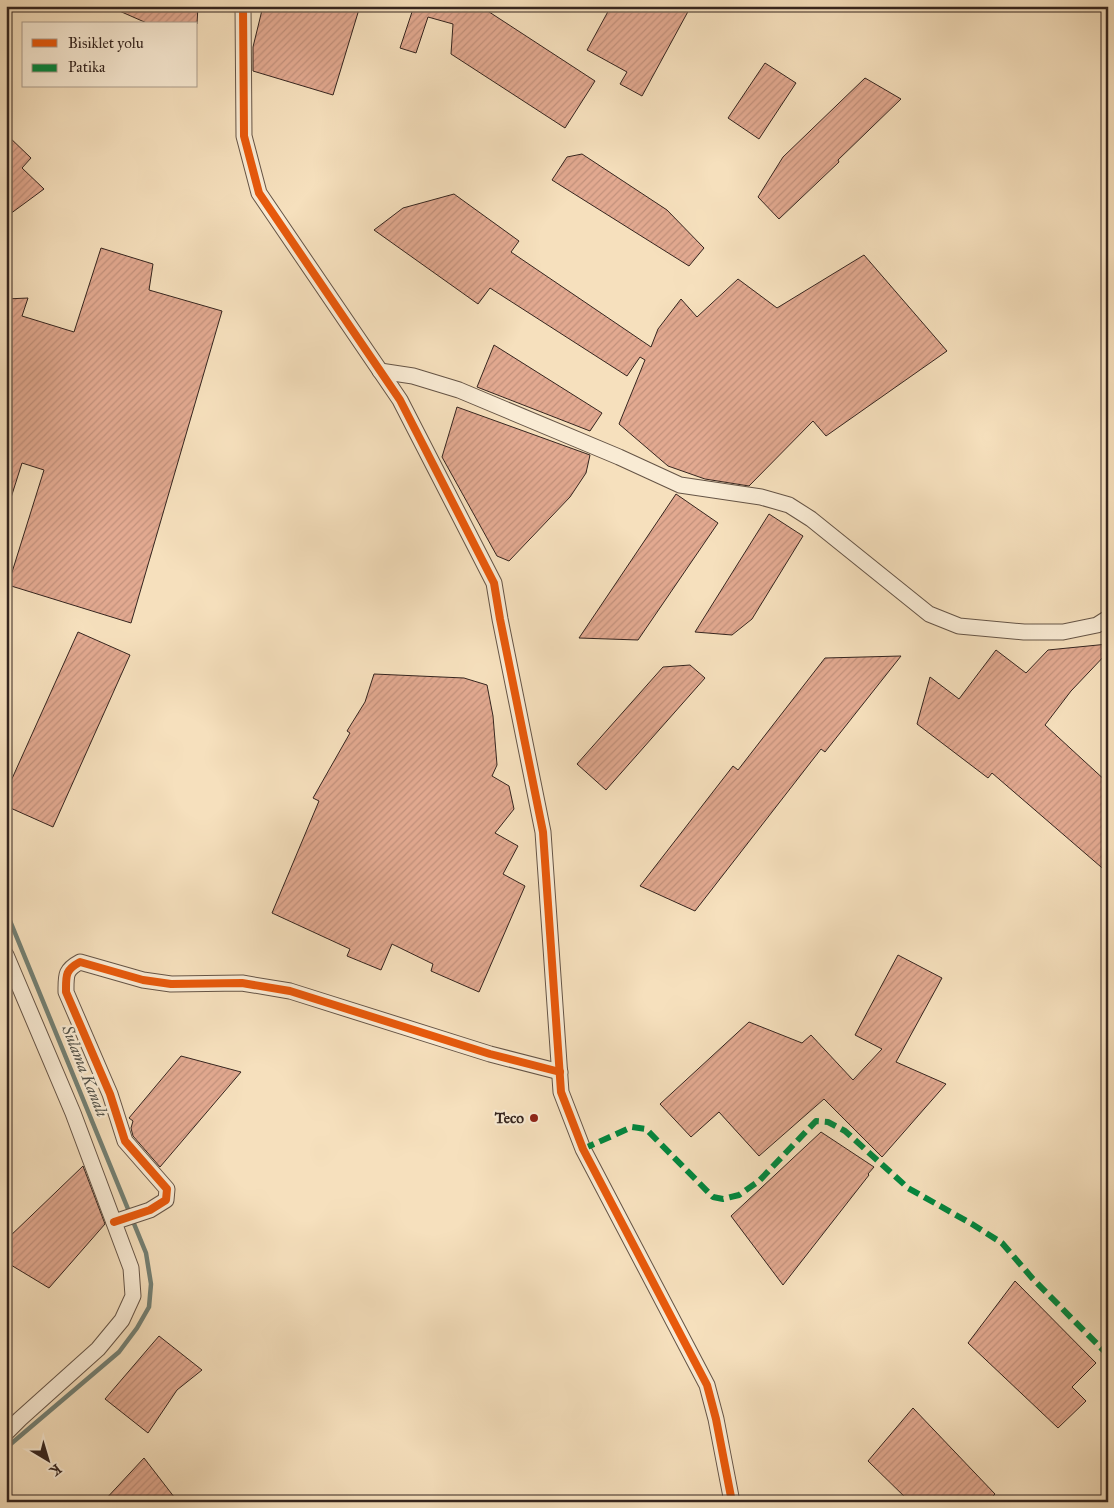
<svg xmlns="http://www.w3.org/2000/svg" width="1114" height="1508" font-family="'IM FELL Great Primer',serif">
<defs>
<pattern id="building-hatch" width="6" height="6" patternUnits="userSpaceOnUse" patternTransform="scale(1.25)"><rect width="6" height="6" fill="#e2a990"/><path d="M-1 1l2-2M0 6l6-6M5 7l2-2" fill="none" stroke="#c2917c"/></pattern>
</defs>
<rect width="100%" height="100%" fill="#f6e0bd"/>
<filter id="stains"><feTurbulence type="fractalNoise" baseFrequency=".004" numOctaves="4"/><feColorMatrix values="0 0 0 0 .2 0 0 0 0 .09 0 0 0 0 .02 0 0 0 .5 -.17"/></filter>
<radialGradient id="worn" r=".72"><stop offset=".6" stop-color="#630" stop-opacity="0"/><stop offset="1" stop-color="#630" stop-opacity=".3"/></radialGradient>
<g fill="none" stroke-linecap="round" stroke-linejoin="round">
<path stroke="#738074" stroke-width="4.5" d="M 6,911 L 146,1253 L 151,1284 L 149,1307 L 137,1328 L 119,1352 L 6,1448"/>
</g>
<g fill="url(#building-hatch)" stroke="#35251f">
<path d="M 108,6 L 198,6 L 197,24 L 149,24 Z"/>
<path d="M 263,6 L 360,6 L 333,95 L 253,71 L 253,47 Z"/>
<path d="M 405,6 L 480,6 L 595,81 L 565,128 L 451,54 L 453,24 L 428,17 L 416,53 L 400,48 L 412,12 L 404,9 Z"/>
<path d="M 611,6 L 691,6 L 642,96 L 620,84 L 627,72 L 587,50 Z"/>
<path d="M 765,63 L 796,83 L 759,139 L 728,118 Z"/>
<path d="M 865,78 L 901,99 L 838,160 L 839,162 L 779,219 L 758,197 L 783,157 Z"/>
<path d="M 6,134 L 31,158 L 22,168 L 44,189 L 6,217 Z"/>
<path d="M 582,154 L 667,210 L 704,248 L 689,266 L 552,180 L 567,157 Z"/>
<path d="M 454,194 L 519,241 L 511,252 L 651,347 L 658,329 L 681,299 L 697,317 L 738,279 L 777,308 L 864,255 L 947,351 L 826,436 L 813,421 L 749,486 L 705,479 L 668,466 L 619,424 L 645,360 L 640,357 L 627,376 L 490,288 L 478,304 L 374,230 L 403,208 Z"/>
<path d="M 101,248 L 153,264 L 149,290 L 222,311 L 131,623 L 8,585 L 44,470 L 22,463 L 9,504 L 6,504 L 6,299 L 28,298 L 22,316 L 74,332 Z"/>
<path d="M 494,345 L 602,413 L 590,431 L 477,387 Z"/>
<path d="M 457,407 L 590,455 L 586,473 L 570,497 L 509,561 L 497,556 L 442,457 Z"/>
<path d="M 676,494 L 718,523 L 638,640 L 579,638 Z"/>
<path d="M 769,514 L 803,536 L 752,619 L 732,635 L 695,632 Z"/>
<path d="M 78,632 L 130,655 L 53,827 L 6,806 L 6,792 Z"/>
<path d="M 1108,644 L 1108,652 L 1071,691 L 1045,725 L 1108,783 L 1108,873 L 992,773 L 988,778 L 917,724 L 930,677 L 959,699 L 996,650 L 1026,673 L 1048,650 Z"/>
<path d="M 901,656 L 825,752 L 821,749 L 695,911 L 640,886 L 733,766 L 738,770 L 825,658 Z"/>
<path d="M 690,665 L 705,678 L 606,790 L 577,764 L 663,667 Z"/>
<path d="M 374,674 L 464,678 L 487,685 L 493,716 L 497,765 L 492,776 L 509,786 L 514,809 L 495,833 L 518,846 L 503,874 L 525,886 L 479,992 L 431,971 L 433,964 L 392,944 L 381,970 L 347,956 L 350,949 L 272,913 L 319,801 L 313,798 L 350,733 L 347,731 L 365,702 Z"/>
<path d="M 898,955 L 942,978 L 896,1062 L 946,1084 L 882,1157 L 824,1099 L 759,1156 L 719,1112 L 691,1137 L 660,1104 L 749,1022 L 802,1043 L 811,1035 L 853,1080 L 882,1049 L 855,1035 Z"/>
<path d="M 181,1056 L 241,1072 L 160,1167 L 133,1136 L 131,1128 L 133,1121 L 129,1118 Z"/>
<path d="M 821,1132 L 874,1167 L 868,1174 L 869,1175 L 783,1285 L 731,1216 Z"/>
<path d="M 83,1166 L 105,1224 L 49,1288 L 6,1262 L 6,1240 Z"/>
<path d="M 1015,1281 L 1096,1363 L 1072,1387 L 1086,1401 L 1058,1428 L 968,1343 Z"/>
<path d="M 159,1336 L 202,1370 L 177,1390 L 148,1433 L 105,1399 Z"/>
<path d="M 913,1408 L 995,1494 L 987,1502 L 910,1502 L 868,1461 Z"/>
<path d="M 144,1458 L 178,1502 L 103,1502 Z"/>
</g>
<g fill="none" stroke-linecap="round" stroke-linejoin="round">
<g stroke="#655446" stroke-width="17">
<g id="minor">
<path d="M 243,6 L 244,136 L 259,193 L 400,400 L 494,583 L 500,619 L 543,832 L 561,1092 L 583,1149 L 707,1385 L 716,1419 L 732,1502"/>
<path d="M 380,371 L 413,376 L 459,390 L 619,457 L 680,485 L 761,497 L 789,505 L 811,519 L 929,614 L 959,626 L 1024,632 L 1063,632 L 1097,625 L 1108,618"/>
<path d="M 6,955 L 73,1113 L 131,1268 L 133,1296 L 122,1320 L 98,1349 L 20,1419 L 6,1433"/>
<path d="M 114,1222 L 150,1210 L 166,1200 L 167,1189 L 125,1141 L 110,1094 L 66,992 C 66,975 65,970 80,962 L 143,980 L 171,984 L 242,983 L 290,991 L 490,1054 L 560,1072"/>
</g>
</g>
<use href="#minor" stroke="#f9ebd4" stroke-width="15"/>
<path stroke="#00873e" stroke-width="6" stroke-dasharray="12 6" stroke-linecap="butt" d="M 583,1149 L 632,1127 L 646,1129 L 713,1197 L 723,1199 L 739,1195 L 759,1181 L 816,1121 L 828,1122 L 845,1131 L 908,1188 L 972,1224 L 1002,1243 L 1033,1279 L 1108,1355"/>
<g stroke="#f9ebd4" stroke-width="11">
<g id="cycleway">
<path d="M 243,6 L 244,136 L 259,193 L 400,400 L 494,583 L 500,619 L 543,832 L 561,1092 L 583,1149 L 707,1385 L 716,1419 L 732,1502"/>
<path d="M 114,1222 L 150,1210 L 166,1200 L 167,1189 L 125,1141 L 110,1094 L 66,992 C 66,975 65,970 80,962 L 143,980 L 171,984 L 242,983 L 290,991 L 490,1054 L 560,1072"/>
</g>
</g>
<use href="#cycleway" stroke="#e8590c" stroke-width="8"/>
</g>
<circle fill="#8f2418" stroke="#f9ebd4" stroke-width="2" cx="534" cy="1118" r="5"/>
<g text-anchor="middle" dominant-baseline="central" stroke-width="4.5" stroke-linejoin="round" paint-order="stroke">
<g font-size="15" font-weight="bold" fill="#35251f" stroke="#f9ebd4" text-anchor="end">
<text x="524" y="1118">Teco</text>
</g>
<g font-size="16" font-style="italic" fill="#54534a" stroke="#f9ebd4">
<text transform="translate(85 1071) rotate(68)">Sulama Kanalı</text>
</g>
</g>
<rect width="1114" height="1508" fill="none" stroke="#f6e0bd" stroke-width="25"/>
<rect x="8" y="8" width="1099" height="1493" fill="none" stroke="#35251f" stroke-width="2.5"/>
<rect x="12" y="12" width="1089" height="1483" fill="none" stroke="#35251f"/>
<rect x="22" y="22" width="175" height="65" fill="#f9ebd4" stroke="#ab9c8c"/>
<rect x="32" y="39" width="25" height="8" fill="#e8590c" stroke="#ab9c8c"/>
<text x="68" y="48" font-size="15" fill="#35251f">Bisiklet yolu</text>
<rect x="32" y="64" width="25" height="8" fill="#00873e" stroke="#ab9c8c"/>
<text x="68" y="72" font-size="15" fill="#35251f">Patika</text>
<g transform="translate(48 1460) rotate(142)" stroke="#f9ebd4" stroke-width="4" paint-order="stroke">
<path d="M0-4L9 19L0 12L-9 19Z" fill="#35251f"/>
<text y="-8" font-size="14" font-weight="bold" text-anchor="middle" fill="#35251f">K</text>
</g>
<rect width="100%" height="100%" filter="url(#stains)"/>
<rect width="100%" height="100%" fill="url(#worn)"/>
</svg>
